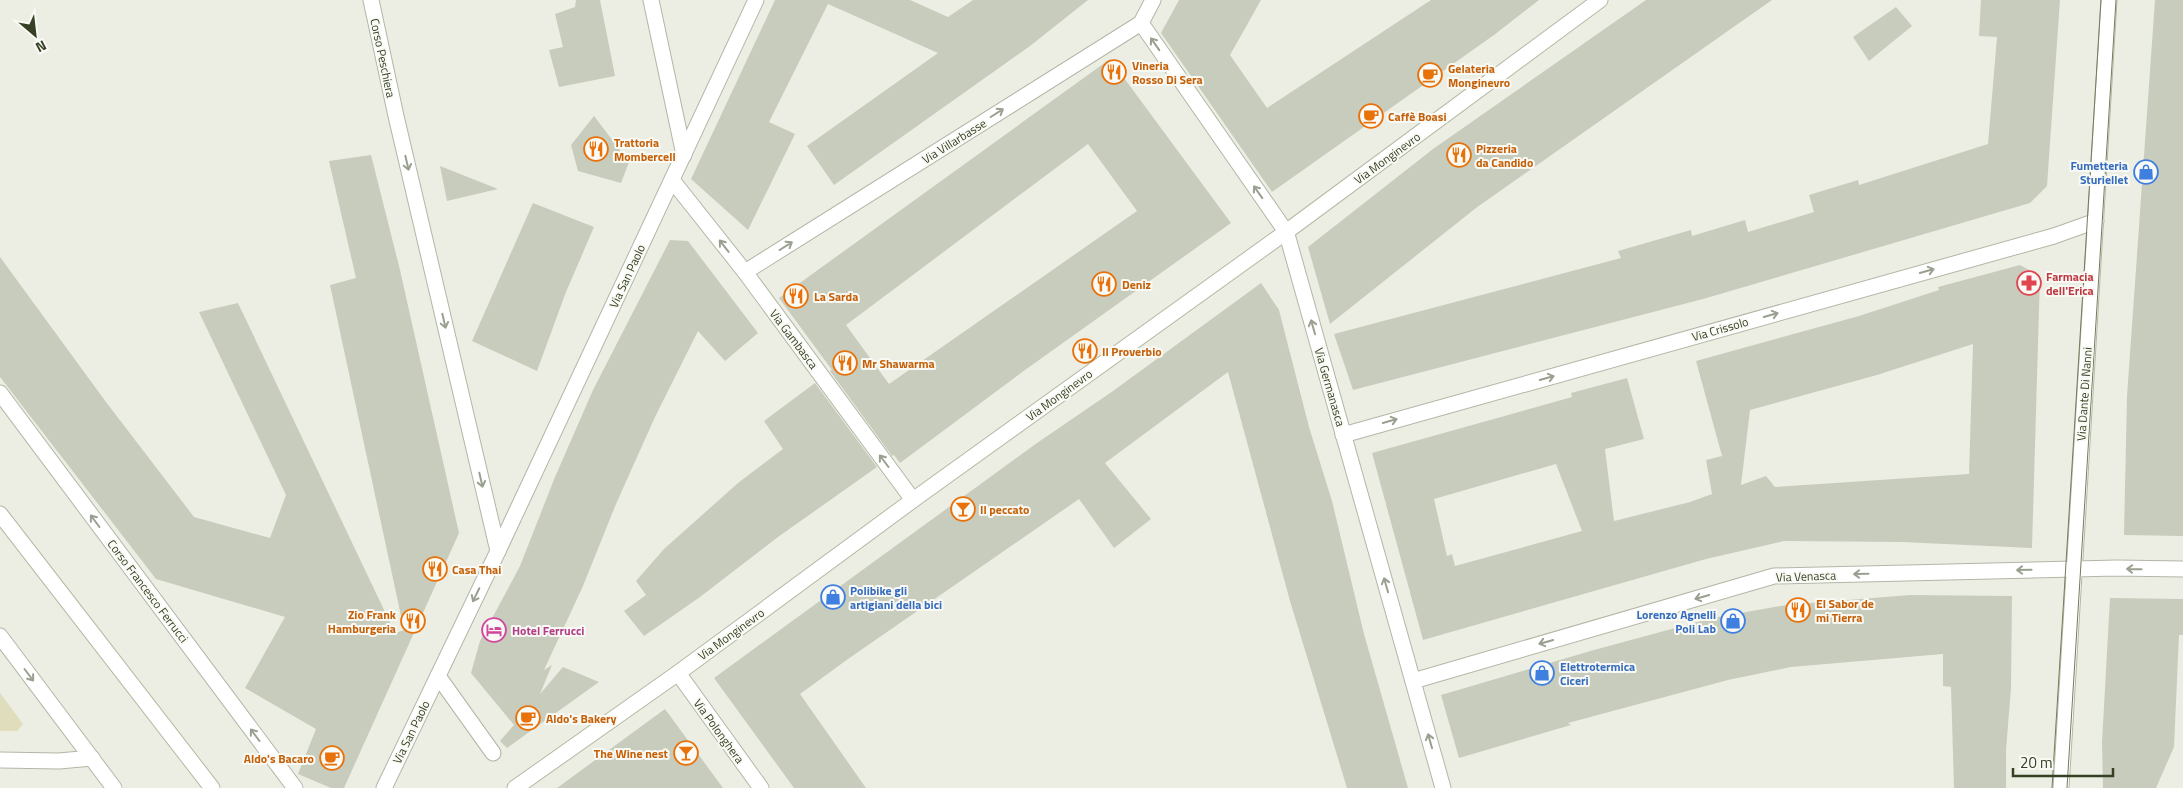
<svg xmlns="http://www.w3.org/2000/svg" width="2183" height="788" font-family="'Titillium Web',sans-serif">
<rect width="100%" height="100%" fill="#eceee4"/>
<path fill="#e0ddbc" d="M 0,693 L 23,724 L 17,731 L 0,731 Z"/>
<g fill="#c8ccbc" fill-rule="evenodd">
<path d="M 576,0 L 600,0 L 615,76 L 559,87 L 549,50 L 563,47 L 555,14 L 575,7 Z"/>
<path d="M 775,0 L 910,0 L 948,17 L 973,0 L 1088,0 L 1030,46 L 834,185 L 807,146 L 938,53 L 828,4 L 769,122 L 795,134 L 748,230 L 691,179 Z"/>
<path d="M 1179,0 L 1261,0 L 1230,55 L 1267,108 L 1431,0 L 1539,0 L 1494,35 L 1272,192 L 1161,33 Z"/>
<path d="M 1646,0 L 1772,0 L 1476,208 L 1330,324 L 1308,247 L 1433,149 Z"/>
<path d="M 1981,0 L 2060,0 L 2047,186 L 2030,203 L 1703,299 L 1353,390 L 1334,334 L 1621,258 L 1618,251 L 1691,230 L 1692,236 L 1745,220 L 1748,232 L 1814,212 L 1809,195 L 1858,180 L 1859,185 L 1988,144 L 1997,37 L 1979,36 Z"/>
<path d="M 2155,0 L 2183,0 L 2183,536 L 2124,535 L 2127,396 Z"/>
<path d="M 1896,7 L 1912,26 L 1869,61 L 1853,37 Z"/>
<path d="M 1110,59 L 1231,223 L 1025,370 L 900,463 L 894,455 L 892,456 L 830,371 L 832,370 L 779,298 ZM 1088,144 L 1137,211 L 889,384 L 846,325 Z"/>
<path d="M 594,116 L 629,162 L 621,183 L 578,171 L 571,145 Z"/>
<path d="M 371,155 L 400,270 L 459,533 L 344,788 L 331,788 L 298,774 L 316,729 L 245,688 L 285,617 L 156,579 L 0,377 L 0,257 L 106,402 L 194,517 L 270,538 L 286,495 L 199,312 L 238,303 L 395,633 L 404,630 L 330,285 L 356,278 L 329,161 Z"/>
<path d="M 440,166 L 498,189 L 447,201 Z"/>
<path d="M 533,203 L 594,227 L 566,292 L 537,371 L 472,341 Z"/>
<path d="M 670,240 L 688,241 L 758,333 L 725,361 L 698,331 L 655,417 L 616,504 L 583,586 L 544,670 L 552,665 L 540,694 L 563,667 L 599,682 L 507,748 L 500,741 L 514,725 L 471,673 L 480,641 L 520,566 L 555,477 L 593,390 Z"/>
<path d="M 2020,265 L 2040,276 L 2032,548 L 1901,542 L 1784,541 L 1706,559 L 1423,640 L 1372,453 L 1572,397 L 1571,393 L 1627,378 L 1644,439 L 1605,449 L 1614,521 L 1690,502 L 1712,494 L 1706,460 L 1722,456 L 1696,361 L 1859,316 L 1939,290 L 1938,287 ZM 1973,344 L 1969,474 L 1775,487 L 1766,476 L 1741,485 L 1750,410 L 1877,375 ZM 1556,464 L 1582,531 L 1455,566 L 1452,554 L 1447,556 L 1434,499 Z"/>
<path d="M 1261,283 L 1279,310 L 1309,427 L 1332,501 L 1364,634 L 1408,788 L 1347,788 L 1290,601 L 1228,372 L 1105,463 L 1151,519 L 1114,548 L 1079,499 L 848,659 L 800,694 L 866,788 L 794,788 L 714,678 L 1037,443 L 1113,391 Z"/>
<path d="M 815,383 L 877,467 L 778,537 L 700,597 L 644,636 L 624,611 L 646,595 L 636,581 L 664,549 L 738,483 L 783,449 L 764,421 Z"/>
<path d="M 1910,595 L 2012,596 L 2011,688 L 2006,750 L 2006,788 L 1954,788 L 1951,687 L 1943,686 L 1943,654 L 1791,667 L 1728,680 L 1568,723 L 1571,725 L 1459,758 L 1441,695 L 1594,650 L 1712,618 L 1786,605 Z"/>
<path d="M 2110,598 L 2183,599 L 2183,635 L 2179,635 L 2174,747 L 2156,788 L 2103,788 L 2102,742 Z"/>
<path d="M 665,709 L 723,788 L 557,788 Z"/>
</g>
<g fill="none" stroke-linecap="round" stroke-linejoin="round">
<g stroke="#b1b7a6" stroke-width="17">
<g id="street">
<path d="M 371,0 L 396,116 L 498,551"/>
<path d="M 651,0 L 684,155"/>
<path d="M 1141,23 L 1282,226 L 1288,238 L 1443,788"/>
<path d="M 672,180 L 745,272 L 913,500"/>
<path d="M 745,272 L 1141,23 L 1153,0"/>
<path d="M 0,393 L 295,788"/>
<path d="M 1343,435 L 2054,236 L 2096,221"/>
<path d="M 0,636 L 114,788"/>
<path d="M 678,673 L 761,788"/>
<path d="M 438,676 L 493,753"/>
<path d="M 1413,681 L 1774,576 L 2117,568 L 2183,569"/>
<path d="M 0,760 L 59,761 L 92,758"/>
<path d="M 384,788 L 498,551 L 756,0"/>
</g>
</g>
<g stroke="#b3baa2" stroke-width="17">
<g id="secondary">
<path d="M 0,514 L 212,788"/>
<path d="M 515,788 L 678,673 L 913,500 L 1286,232 L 1600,0"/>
<path d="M 2061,788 L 2109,0"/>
</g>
</g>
<use href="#street" stroke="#fff" stroke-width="15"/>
<use href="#secondary" stroke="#fff" stroke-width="15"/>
<g stroke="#707c5d" stroke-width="1">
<path d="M 2052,788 L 2101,0"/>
<path d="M 2067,788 L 2116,0"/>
</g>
</g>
<defs><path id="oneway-shaft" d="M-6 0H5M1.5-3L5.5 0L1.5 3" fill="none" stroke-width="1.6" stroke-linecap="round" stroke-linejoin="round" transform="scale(1.25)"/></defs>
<g stroke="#9aa090">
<use href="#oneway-shaft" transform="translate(1155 44) rotate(-125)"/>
<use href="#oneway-shaft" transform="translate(997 113) rotate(-32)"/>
<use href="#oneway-shaft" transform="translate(407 163) rotate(77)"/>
<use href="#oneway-shaft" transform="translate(1258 192) rotate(-125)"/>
<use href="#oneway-shaft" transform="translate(724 246) rotate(-128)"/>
<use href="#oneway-shaft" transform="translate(786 246) rotate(-32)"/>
<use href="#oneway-shaft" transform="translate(1927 271) rotate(-16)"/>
<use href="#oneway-shaft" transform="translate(1771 315) rotate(-16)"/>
<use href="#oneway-shaft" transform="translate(444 321) rotate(77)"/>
<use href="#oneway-shaft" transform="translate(1313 327) rotate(-106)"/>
<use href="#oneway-shaft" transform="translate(1547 378) rotate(-16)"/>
<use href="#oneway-shaft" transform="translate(1390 421) rotate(-16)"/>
<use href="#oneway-shaft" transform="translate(884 461) rotate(-127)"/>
<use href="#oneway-shaft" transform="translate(481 480) rotate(77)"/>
<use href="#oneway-shaft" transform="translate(95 521) rotate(-127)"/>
<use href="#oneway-shaft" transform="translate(2134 569) rotate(-179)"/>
<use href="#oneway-shaft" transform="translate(2024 570) rotate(179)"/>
<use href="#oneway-shaft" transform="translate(1861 574) rotate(179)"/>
<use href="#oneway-shaft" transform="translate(1386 585) rotate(-106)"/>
<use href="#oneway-shaft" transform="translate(476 595) rotate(116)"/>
<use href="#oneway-shaft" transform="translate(1702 597) rotate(164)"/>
<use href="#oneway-shaft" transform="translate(1546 642) rotate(164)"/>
<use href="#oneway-shaft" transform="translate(29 675) rotate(53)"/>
<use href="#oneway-shaft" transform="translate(255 735) rotate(-127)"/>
<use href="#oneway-shaft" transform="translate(1430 741) rotate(-106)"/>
</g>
<defs>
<g id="restaurant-ring" transform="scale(1.25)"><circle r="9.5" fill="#f9faf5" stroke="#e8710a" stroke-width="1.5"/><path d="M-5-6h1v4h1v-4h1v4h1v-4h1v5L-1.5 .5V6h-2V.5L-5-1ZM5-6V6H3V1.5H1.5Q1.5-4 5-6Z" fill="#e8710a"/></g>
<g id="cafe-ring" transform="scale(1.25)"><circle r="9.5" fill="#f9faf5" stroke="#e8710a" stroke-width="1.5"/><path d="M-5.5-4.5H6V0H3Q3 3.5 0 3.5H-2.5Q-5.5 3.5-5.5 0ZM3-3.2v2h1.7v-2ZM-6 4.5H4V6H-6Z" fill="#e8710a"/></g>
<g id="shop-ring" transform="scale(1.25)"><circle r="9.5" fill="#f9faf5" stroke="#3f7fe0" stroke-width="1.5"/><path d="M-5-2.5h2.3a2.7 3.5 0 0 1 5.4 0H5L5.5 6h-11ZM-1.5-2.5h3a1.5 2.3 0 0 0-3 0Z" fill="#3f7fe0"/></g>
<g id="pharmacy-ring" transform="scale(1.25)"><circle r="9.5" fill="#f9faf5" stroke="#e0444e" stroke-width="1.5"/><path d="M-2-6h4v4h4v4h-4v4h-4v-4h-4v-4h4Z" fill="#e0444e"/></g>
<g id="bar-ring" transform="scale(1.25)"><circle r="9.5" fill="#f9faf5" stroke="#e8710a" stroke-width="1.5"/><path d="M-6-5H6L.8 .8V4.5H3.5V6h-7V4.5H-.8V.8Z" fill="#e8710a"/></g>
<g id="hotel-ring" transform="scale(1.25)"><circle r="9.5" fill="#f9faf5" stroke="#d1479c" stroke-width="1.5"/><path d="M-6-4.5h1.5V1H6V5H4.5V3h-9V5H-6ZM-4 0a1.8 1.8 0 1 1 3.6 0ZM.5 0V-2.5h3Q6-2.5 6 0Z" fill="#d1479c"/></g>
</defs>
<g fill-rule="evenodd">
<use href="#restaurant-ring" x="1114" y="72"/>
<use href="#cafe-ring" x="1430" y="75"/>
<use href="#cafe-ring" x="1371" y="116"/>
<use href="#restaurant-ring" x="596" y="149"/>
<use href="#restaurant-ring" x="1459" y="155"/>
<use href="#shop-ring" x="2146" y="172"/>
<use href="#pharmacy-ring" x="2029" y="283"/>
<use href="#restaurant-ring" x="1104" y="284"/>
<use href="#restaurant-ring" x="796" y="296"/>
<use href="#restaurant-ring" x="1085" y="351"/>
<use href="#restaurant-ring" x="845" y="363"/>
<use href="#bar-ring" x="963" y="509"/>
<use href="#restaurant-ring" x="435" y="569"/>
<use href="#shop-ring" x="833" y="597"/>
<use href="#restaurant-ring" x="1798" y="610"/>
<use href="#restaurant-ring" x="413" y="621"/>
<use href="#shop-ring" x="1733" y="621"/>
<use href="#hotel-ring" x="494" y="630"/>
<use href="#shop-ring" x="1542" y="673"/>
<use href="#cafe-ring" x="528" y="718"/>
<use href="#bar-ring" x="686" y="753"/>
<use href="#cafe-ring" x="332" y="758"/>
</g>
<g text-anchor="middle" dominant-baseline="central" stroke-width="4" stroke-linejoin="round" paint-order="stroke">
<g font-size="12" fill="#354122" stroke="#f9faf5">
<text transform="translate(383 58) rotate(78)">Corso Peschiera</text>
<text transform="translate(954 141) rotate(-32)">Via Villarbasse</text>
<text transform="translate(1387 158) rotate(-36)">Via Monginevro</text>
<text transform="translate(627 276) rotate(-65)">Via San Paolo</text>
<text transform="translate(1720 329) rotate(-16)">Via Crissolo</text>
<text transform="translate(794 339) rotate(53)">Via Gambasca</text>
<text transform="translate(1330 387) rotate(74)">Via Germanasca</text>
<text transform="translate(2084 394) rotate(-86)">Via Dante Di Nanni</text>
<text transform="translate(1059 395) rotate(-36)">Via Monginevro</text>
<text transform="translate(1806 576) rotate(-2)">Via Venasca</text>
<text transform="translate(148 591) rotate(53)">Corso Francesco Ferrucci</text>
<text transform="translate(731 634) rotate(-36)">Via Monginevro</text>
<text transform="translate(719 731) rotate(54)">Via Polonghera</text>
<text transform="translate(411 732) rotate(-64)">Via San Paolo</text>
</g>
<g font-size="12" font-weight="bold" fill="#c56008" stroke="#f9faf5" text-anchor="start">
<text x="1132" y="65">Vineria<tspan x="1132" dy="14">Rosso Di Sera</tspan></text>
<text x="1448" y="68">Gelateria<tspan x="1448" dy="14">Monginevro</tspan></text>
<text x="1388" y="116">Caffè Boasi</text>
<text x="614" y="142">Trattoria<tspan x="614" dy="14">Mombercell</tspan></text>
<text x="1476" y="148">Pizzeria<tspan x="1476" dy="14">da Candido</tspan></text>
<text x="1122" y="284">Deniz</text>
<text x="814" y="296">La Sarda</text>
<text x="1102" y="351">Il Proverbio</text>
<text x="862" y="363">Mr Shawarma</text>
<text x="980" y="509">Il peccato</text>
<text x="452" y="569">Casa Thai</text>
<text x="1816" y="603">El Sabor de<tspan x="1816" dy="14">mi Tierra</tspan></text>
<text x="396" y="614" text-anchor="end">Zio Frank<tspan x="396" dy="14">Hamburgeria</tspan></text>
<text x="546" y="718">Aldo's Bakery</text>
<text x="668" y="753" text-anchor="end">The Wine nest</text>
<text x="314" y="758" text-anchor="end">Aldo's Bacaro</text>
</g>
<g font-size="12" font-weight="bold" fill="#366cbe" stroke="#f9faf5" text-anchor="end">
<text x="2128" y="165">Fumetteria<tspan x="2128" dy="14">Sturiellet</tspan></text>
<text x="850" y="590" text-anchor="start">Polibike gli<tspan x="850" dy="14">artigiani della bici</tspan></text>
<text x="1716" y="614">Lorenzo Agnelli<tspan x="1716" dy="14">Poli Lab</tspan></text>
<text x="1560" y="666" text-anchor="start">Elettrotermica<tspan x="1560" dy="14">Ciceri</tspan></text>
</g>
<g font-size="12" font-weight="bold" fill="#be3a42" stroke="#f9faf5" text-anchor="start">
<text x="2046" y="276">Farmacia<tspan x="2046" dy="14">dell'Erica</tspan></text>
</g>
<g font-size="12" font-weight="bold" fill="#b23c85" stroke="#f9faf5" text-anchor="start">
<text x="512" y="630">Hotel Ferrucci</text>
</g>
</g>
<g transform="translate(35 35) rotate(152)" stroke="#f9faf5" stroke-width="4" paint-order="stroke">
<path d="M0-4L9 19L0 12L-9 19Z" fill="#354122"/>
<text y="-8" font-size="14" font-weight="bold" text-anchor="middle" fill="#354122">N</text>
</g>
<path d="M2013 768v8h100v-8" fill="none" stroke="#354122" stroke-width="2.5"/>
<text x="2020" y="768" font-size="15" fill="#354122" stroke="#f9faf5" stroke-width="4" paint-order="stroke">20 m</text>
</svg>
